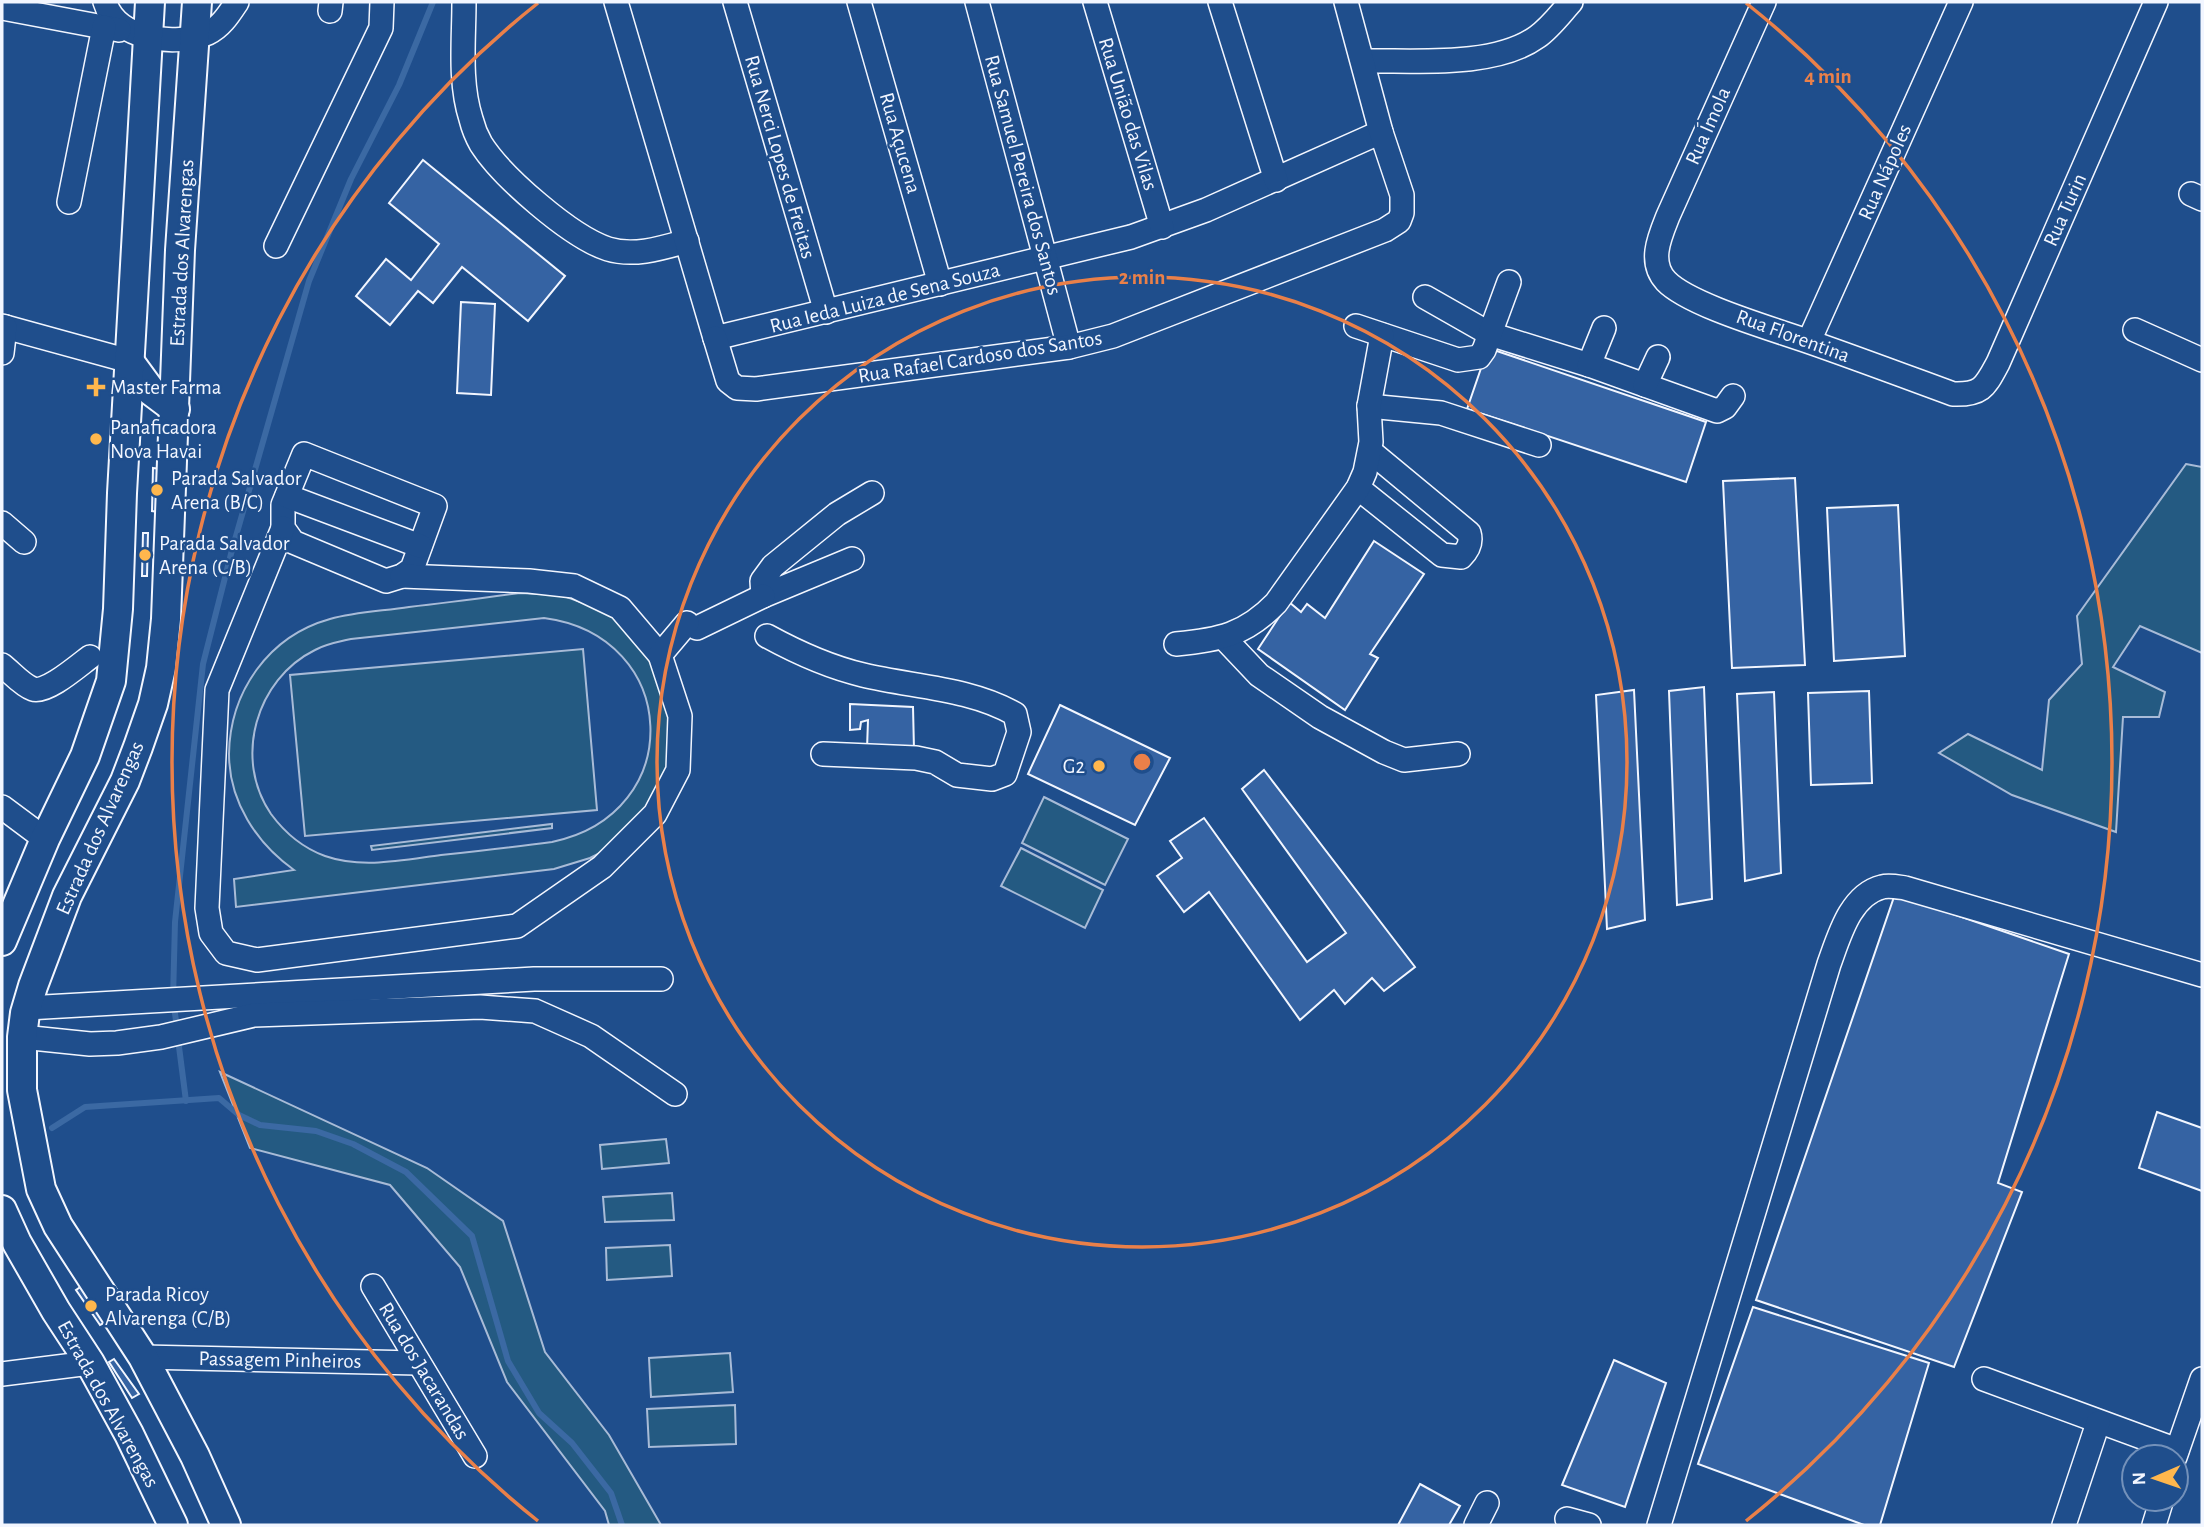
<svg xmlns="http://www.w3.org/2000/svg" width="2204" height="1527" font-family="'Alegreya Sans',sans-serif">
<rect width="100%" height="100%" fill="#1f4e8c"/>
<g fill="#245a82" stroke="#a8bbd7" stroke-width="2" fill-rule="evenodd">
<path d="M 2186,464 L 2202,467 L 2202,653 L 2140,626 L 2113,667 L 2165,692 L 2159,717 L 2123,717 L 2116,832 L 2012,795 L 1939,753 L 1968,734 L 2042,770 L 2049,700 L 2082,664 L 2077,616 Z"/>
<path d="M 520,593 L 561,595 L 600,609 L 617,620 L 646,649 L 671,706 L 668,768 L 651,805 L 608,849 L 590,858 L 554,869 L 236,907 L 234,879 L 294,870 C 256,843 229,801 229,754 C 230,691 269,636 330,619 C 355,612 383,611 409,607 C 446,603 483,598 520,593 ZM 544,618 C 681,636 688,814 552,842 C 515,847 478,851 441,855 C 403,860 362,869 325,856 C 303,848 285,833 271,814 C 233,759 256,679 315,650 C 326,644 338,642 351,639 Z"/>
<path d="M 583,649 L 597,810 L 305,836 L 290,675 Z"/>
<path d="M 1044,797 L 1128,839 L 1105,885 L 1022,843 Z"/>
<path d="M 552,824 L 552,828 L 372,850 L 371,846 Z"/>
<path d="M 1021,848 L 1103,890 L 1085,928 L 1001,886 Z"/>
<path d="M 220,1072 L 427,1168 L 503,1221 L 545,1352 L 609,1435 L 661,1525 L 609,1525 L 605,1511 L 507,1382 L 460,1267 L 390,1185 L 250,1148 Z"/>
<path d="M 666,1139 L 669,1163 L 602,1169 L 600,1145 Z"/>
<path d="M 672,1193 L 674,1220 L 605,1222 L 603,1197 Z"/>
<path d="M 670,1245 L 672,1276 L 607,1280 L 606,1248 Z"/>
<path d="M 730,1353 L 733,1392 L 651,1397 L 649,1358 Z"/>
<path d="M 735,1405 L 736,1444 L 649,1447 L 647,1409 Z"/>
</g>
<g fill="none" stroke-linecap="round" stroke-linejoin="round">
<g stroke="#3b69a3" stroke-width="6">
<path d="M 177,1028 L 173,999 L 175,922 L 203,664 L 232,550 L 309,281 L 351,179 L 399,85 L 433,2"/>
<path d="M 178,1039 L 186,1101"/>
<path d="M 52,1128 L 85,1107 L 219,1098 L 239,1115 L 260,1125 L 316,1131 L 353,1144 L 406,1172 L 472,1236 L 508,1361 L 539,1413 L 572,1443 L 611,1493 L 622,1525"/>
</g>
</g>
<g fill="#3563a3" stroke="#f2f6ff" stroke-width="2">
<path d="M 423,160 L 565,276 L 528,321 L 462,267 L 433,303 L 418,291 L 390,325 L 356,296 L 386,259 L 411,280 L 439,244 L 389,203 Z"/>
<path d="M 461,302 L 495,304 L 491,395 L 457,393 Z"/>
<path d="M 1488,348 L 1706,422 L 1686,482 L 1467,409 Z"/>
<path d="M 153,468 L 161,469 L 160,512 L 152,511 Z"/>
<path d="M 1795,478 L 1805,665 L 1732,668 L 1723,481 Z"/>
<path d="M 1898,505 L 1905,656 L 1834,661 L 1827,508 Z"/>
<path d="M 143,533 L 148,533 L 147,576 L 142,576 Z"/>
<path d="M 1374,541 L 1424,574 L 1370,654 L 1378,658 L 1345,710 L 1258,649 L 1289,602 L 1301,612 L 1307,604 L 1325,618 Z"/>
<path d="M 1704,687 L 1712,899 L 1677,905 L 1669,691 Z"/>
<path d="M 1634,690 L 1645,920 L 1607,929 L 1596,695 Z"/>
<path d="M 1869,691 L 1872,783 L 1811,785 L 1808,693 Z"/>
<path d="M 1774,692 L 1781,873 L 1745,881 L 1737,694 Z"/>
<path d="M 850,704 L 913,707 L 914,750 L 867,749 L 868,720 L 861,722 L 860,729 L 850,730 Z"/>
<path d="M 1060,705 L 1170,758 L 1135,825 L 1028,774 Z"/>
<path d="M 1264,770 L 1415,967 L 1384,991 L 1372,978 L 1345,1004 L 1334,990 L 1300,1020 L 1209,892 L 1184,912 L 1157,876 L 1182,858 L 1170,841 L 1204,818 L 1307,962 L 1346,933 L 1242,789 Z"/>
<path d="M 1895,894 L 2069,954 L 1998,1183 L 2022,1192 L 1954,1367 L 1756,1300 Z"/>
<path d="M 2157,1112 L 2202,1128 L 2202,1191 L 2139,1168 Z"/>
<path d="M 82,1286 L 106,1322 L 100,1325 L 76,1290 Z"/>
<path d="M 1753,1307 L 1929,1363 L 1880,1525 L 1864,1525 L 1698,1464 Z"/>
<path d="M 114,1359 L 139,1394 L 132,1398 L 109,1362 Z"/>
<path d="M 1614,1360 L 1666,1383 L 1625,1507 L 1562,1485 Z"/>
<path d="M 1420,1484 L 1460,1506 L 1449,1525 L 1398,1525 Z"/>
</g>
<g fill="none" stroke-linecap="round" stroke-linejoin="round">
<g stroke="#f2f6ff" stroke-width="26">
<g id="minor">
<path d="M 105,2 C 116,40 176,47 208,33 C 221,27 229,14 237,2"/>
<path d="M 464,2 C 464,40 459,82 471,119 C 473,127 477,137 481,144 C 502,177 571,237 608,249 C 634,257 662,248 687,241"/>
<path d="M 616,2 L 715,338 L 1131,237 L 1206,210 L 1381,132"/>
<path d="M 735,2 L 826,312"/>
<path d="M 859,2 L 940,284"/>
<path d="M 977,2 L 1069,347"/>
<path d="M 1095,2 L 1162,227"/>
<path d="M 1220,2 L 1276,180"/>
<path d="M 1764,2 L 1668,216 C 1660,236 1648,262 1666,281 C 1689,305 1773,329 1807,341 C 1856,358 1904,376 1953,394 C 1982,395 1985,387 1998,363 L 2156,2"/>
<path d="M 2,8 L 119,30"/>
<path d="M 330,11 L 331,2"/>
<path d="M 1363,61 C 1414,60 1494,68 1537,37 C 1550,28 1561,13 1571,2"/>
<path d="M 2191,194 L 2202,199"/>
<path d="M 69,202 L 104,27"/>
<path d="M 276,246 L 381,28 L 382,2"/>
<path d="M 1425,297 L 1490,334 L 1589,365 L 1717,411 L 1725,407 L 1733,396"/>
<path d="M 2,326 L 129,361"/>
<path d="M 1356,326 L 1458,360 L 1479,357 L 1484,350 L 1509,282"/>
<path d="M 2135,330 L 2202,360"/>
<path d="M 715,338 L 728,381 L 737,388 L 756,389 L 1069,347 L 1113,336 L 1385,230 L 1399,221 L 1402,213 L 1402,195 L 1381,132 L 1346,2"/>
<path d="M 1809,341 L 1961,2"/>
<path d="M 2,353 L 5,327"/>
<path d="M 1589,365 L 1604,328"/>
<path d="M 1645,385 L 1658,357"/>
<path d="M 1369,406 L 1441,413 L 1539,445"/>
<path d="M 304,454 L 435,506 L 412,569 L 402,576 L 386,581 L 293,542 L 283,528 L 283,505 Z"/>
<path d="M 1358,488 L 1442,555 L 1461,557 C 1468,550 1472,543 1469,533 L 1370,451"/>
<path d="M 287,496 L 420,546"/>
<path d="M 2,523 L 24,542"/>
<path d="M 283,528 L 217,690 L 207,908 L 211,933 L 226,953 L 257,960 L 517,926 L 602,867 L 655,814 L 678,770 L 680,716 L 660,655 L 620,608 L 574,586 L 529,581 L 402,576"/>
<path d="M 852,559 L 763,596 L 762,581 L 773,566 L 837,514 L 872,493"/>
<path d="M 697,628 L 763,596"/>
<path d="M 767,636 C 798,653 829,667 863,675 C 913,687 970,688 1015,714 L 1019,732 L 1005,774 L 992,779 L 957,775 L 935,762 L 916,758 L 823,754"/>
<path d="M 1224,638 L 1259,675 L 1320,717 L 1384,752 L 1404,760 L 1458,754"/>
<path d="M 1176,644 C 1219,640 1245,635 1276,603 L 1358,488 L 1365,472 L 1371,442 L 1369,406 L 1382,335"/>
<path d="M 660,655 L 687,623"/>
<path d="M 2,665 C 11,672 22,685 33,689 C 46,694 79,665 90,657"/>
<path d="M 2,807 L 45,839"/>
<path d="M 27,1008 L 534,979 L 661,979"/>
<path d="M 22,1037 L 90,1044 L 117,1043 L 161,1037 L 254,1015 L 480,1007 L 535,1011 L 591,1036 L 675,1094"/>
<path d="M 373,1286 L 475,1456"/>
<path d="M 143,1357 L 418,1363"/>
<path d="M 2,1374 L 90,1363"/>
<path d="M 1984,1379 L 2177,1450"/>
<path d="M 2175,1457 L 2202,1379"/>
<path d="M 1567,1519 L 1589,1525"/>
<path d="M 1476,1525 L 1487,1503"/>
<path d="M 1659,1525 L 1829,964 C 1839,937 1850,895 1882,887 C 1889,885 1898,887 1905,888 L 2202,975"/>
<path d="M 2064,1525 L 2098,1423"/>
<path d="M 2154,1525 L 2162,1499"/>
</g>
</g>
<g stroke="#f2f6ff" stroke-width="32">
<g id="major">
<path d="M 197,2 L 180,250 L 166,619 L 161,668 L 153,704 L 138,747 L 125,781 L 67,896 L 33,986 L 25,1013 L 22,1037 L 22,1090 L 41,1189 L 58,1226 L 143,1357 L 195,1456 L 226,1525"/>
<path d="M 129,361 L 151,391 L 175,409"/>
<path d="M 2,941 L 45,839 L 85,756 L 111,681 L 118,609 L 122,493 L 150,2"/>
<path d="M 2,1210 L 17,1243 L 56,1311 L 90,1363 L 129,1434 L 173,1525"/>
</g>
</g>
<use href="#minor" stroke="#1f4e8c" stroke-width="23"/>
<use href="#major" stroke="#1f4e8c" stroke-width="28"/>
</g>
<g fill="none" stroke="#ea8049" stroke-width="3.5">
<circle cx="1142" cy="762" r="485"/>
<path d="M538 1521A970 970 0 0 1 538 3M1746 3A970 970 0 0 1 1746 1521"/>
</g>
<g fill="#ffb74d" stroke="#1f4e8c" stroke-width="2.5">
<path d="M92.5 376.5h7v7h7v7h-7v7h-7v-7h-7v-7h7z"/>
<circle cx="96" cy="439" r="7"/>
<circle cx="157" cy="490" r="7"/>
<circle cx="145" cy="555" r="7"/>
<circle cx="1099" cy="766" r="7"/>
<circle cx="91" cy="1306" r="7"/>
</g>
<g text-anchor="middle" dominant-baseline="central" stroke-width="5" stroke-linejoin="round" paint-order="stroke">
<g font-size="21" fill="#f2f6ff" stroke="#1f4e8c">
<text transform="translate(1128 114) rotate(73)">Rua União das Vilas</text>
<text transform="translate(1708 126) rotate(-66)">Rua Ímola</text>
<text transform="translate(900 143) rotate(74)">Rua Açucena</text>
<text transform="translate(780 157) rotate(74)">Rua Nerci Lopes de Freitas</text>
<text transform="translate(1885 172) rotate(-66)">Rua Nápoles</text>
<text transform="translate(1023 175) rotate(75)">Rua Samuel Pereira dos Santos</text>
<text transform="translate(2065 210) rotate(-66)">Rua Turin</text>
<text transform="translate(182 253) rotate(-87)">Estrada dos Alvarengas</text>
<text transform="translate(885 298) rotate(-14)">Rua Ieda Luiza de Sena Souza</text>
<text transform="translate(1793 336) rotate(20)">Rua Florentina</text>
<text transform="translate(980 357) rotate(-9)">Rua Rafael Cardoso dos Santos</text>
<text transform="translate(100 828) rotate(-66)">Estrada dos Alvarengas</text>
<text transform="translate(280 1360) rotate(1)">Passagem Pinheiros</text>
<text transform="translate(424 1371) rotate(59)">Rua dos Jacarandas</text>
<text transform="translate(108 1404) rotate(61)">Estrada dos Alvarengas</text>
</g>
<g font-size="21" fill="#f2f6ff" stroke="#1f4e8c" text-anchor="start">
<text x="110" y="387">Master Farma</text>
<text x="110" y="427">Panaficadora<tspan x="110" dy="24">Nova Havai</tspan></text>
<text x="171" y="478">Parada Salvador<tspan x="171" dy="24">Arena (B/C)</tspan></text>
<text x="159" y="543">Parada Salvador<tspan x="159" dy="24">Arena (C/B)</tspan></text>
<text x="1085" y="766" text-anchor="end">G2</text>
<text x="105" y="1294">Parada Ricoy<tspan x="105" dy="24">Alvarenga (C/B)</tspan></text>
</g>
</g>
<circle cx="1142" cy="762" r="10" fill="#ea8049" stroke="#1f4e8c" stroke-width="3.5"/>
<g font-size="21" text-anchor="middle" font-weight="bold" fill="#ea8049" stroke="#1f4e8c" stroke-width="5" stroke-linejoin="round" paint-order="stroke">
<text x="1828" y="83">4 min</text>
<text x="1142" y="284">2 min</text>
</g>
<rect width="2204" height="1527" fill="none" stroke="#f2f6ff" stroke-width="7"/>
<g transform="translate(2155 1478) rotate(268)"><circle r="33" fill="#1f4e8c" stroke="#7391ba" stroke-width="2"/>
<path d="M0-5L12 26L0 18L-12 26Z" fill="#ffb74d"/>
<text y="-10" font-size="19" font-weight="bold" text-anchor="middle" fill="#f2f6ff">N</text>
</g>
</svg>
